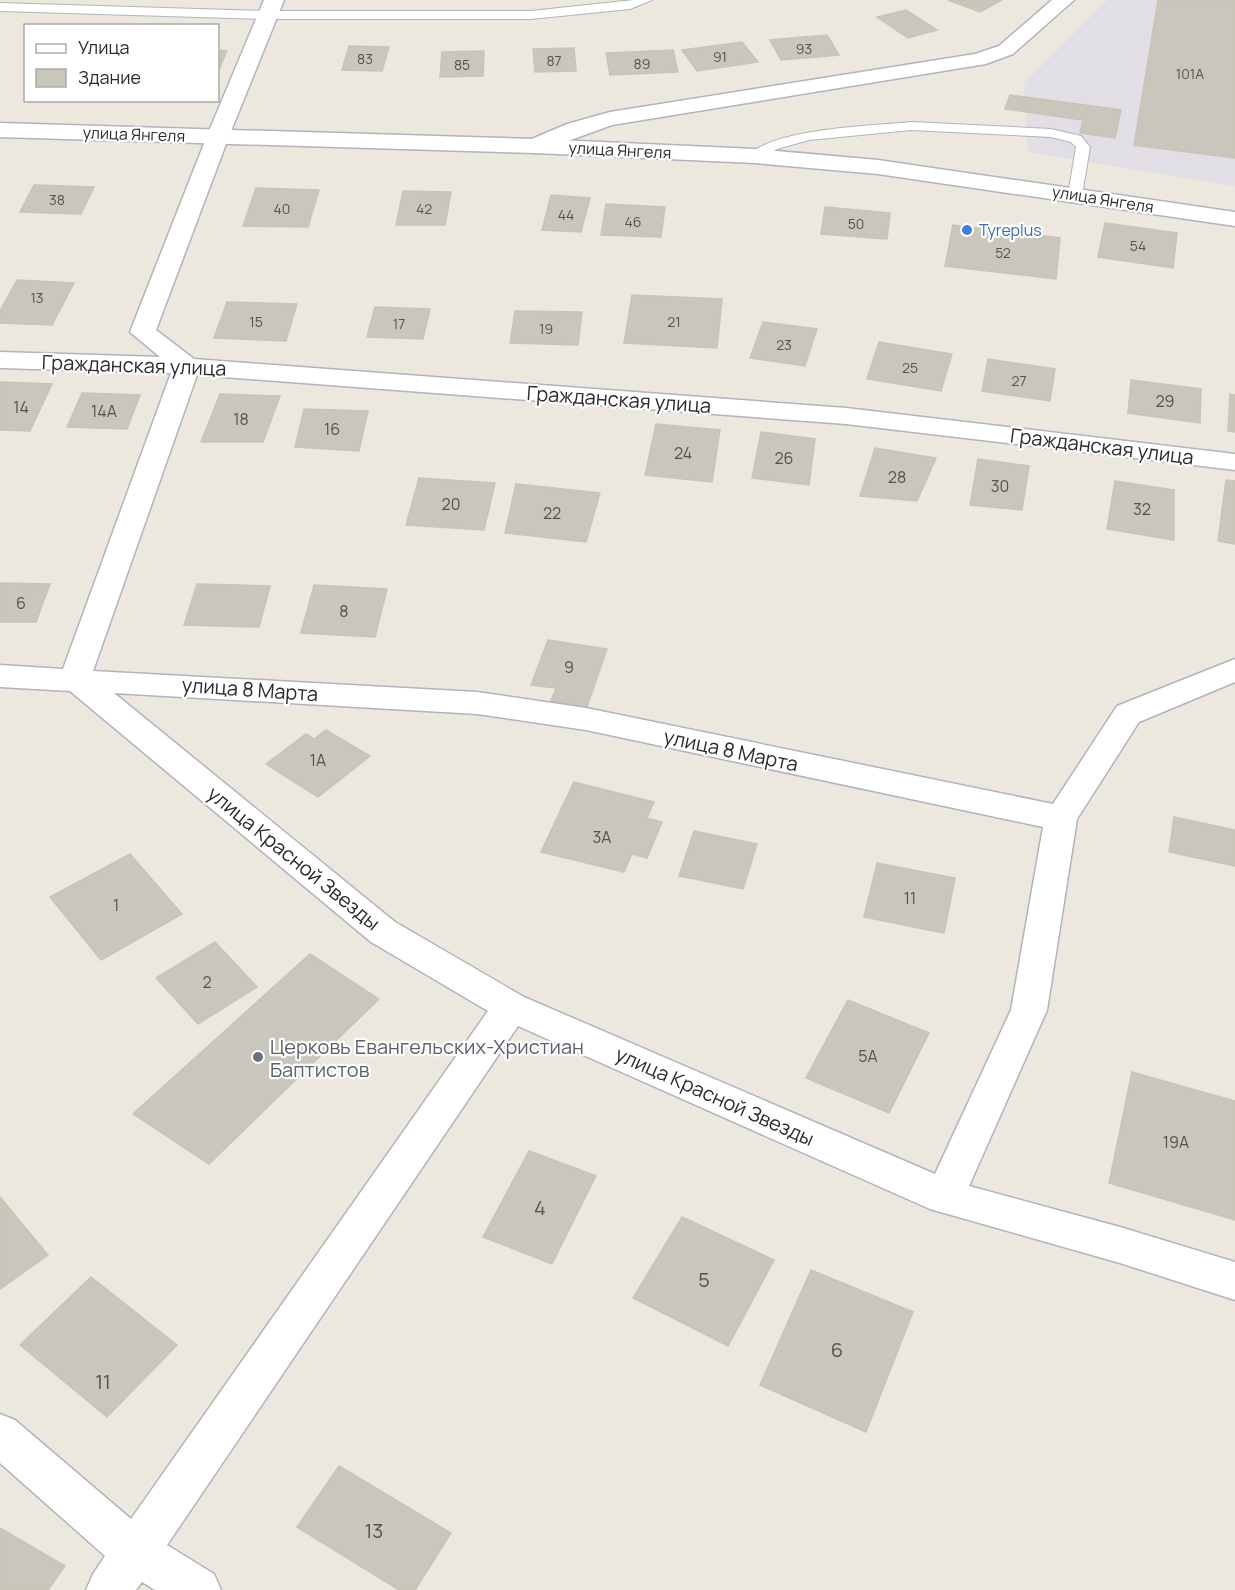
<svg xmlns="http://www.w3.org/2000/svg" width="1235" height="1590" font-family="Manrope,sans-serif">
<rect width="100%" height="100%" fill="#ede8dd"/>
<path fill="#e1dee6" d="M 1107,0 L 1235,0 L 1235,186 L 1028,152 L 1024,83 Z"/>
<g fill="#c9c6bc" stroke="#c9c4b7" stroke-width="1.5">
<path d="M 948,0 L 1002,0 L 980,12 Z"/>
<path d="M 1158,0 L 1235,0 L 1235,158 L 1134,145 Z"/>
<path d="M 906,10 L 937,30 L 908,38 L 877,17 Z"/>
<path d="M 827,35 L 839,55 L 781,60 L 770,40 Z"/>
<path d="M 742,42 L 758,62 L 697,71 L 682,50 Z"/>
<path d="M 349,46 L 389,47 L 382,71 L 342,70 Z"/>
<path d="M 574,48 L 576,71 L 535,72 L 533,49 Z"/>
<path d="M 218,50 L 227,51 L 218,72 Z"/>
<path d="M 673,50 L 678,72 L 610,75 L 606,53 Z"/>
<path d="M 484,51 L 483,76 L 440,77 L 442,52 Z"/>
<path d="M 1010,95 L 1121,110 L 1115,138 L 1080,133 L 1083,120 L 1005,109 Z"/>
<path d="M 34,185 L 94,187 L 81,214 L 20,212 Z"/>
<path d="M 256,188 L 319,190 L 308,227 L 243,226 Z"/>
<path d="M 403,191 L 451,192 L 445,225 L 396,225 Z"/>
<path d="M 551,195 L 590,198 L 581,232 L 542,230 Z"/>
<path d="M 606,204 L 665,207 L 661,237 L 601,235 Z"/>
<path d="M 825,207 L 890,213 L 887,239 L 821,234 Z"/>
<path d="M 1105,223 L 1177,233 L 1173,268 L 1098,257 Z"/>
<path d="M 953,225 L 1060,238 L 1056,279 L 945,266 Z"/>
<path d="M 17,280 L 74,283 L 52,325 L 0,323 L 0,311 Z"/>
<path d="M 632,295 L 722,299 L 717,348 L 624,343 Z"/>
<path d="M 227,302 L 297,304 L 286,341 L 214,338 Z"/>
<path d="M 375,307 L 430,309 L 423,339 L 367,337 Z"/>
<path d="M 515,311 L 582,312 L 578,345 L 510,343 Z"/>
<path d="M 763,322 L 817,329 L 805,366 L 750,358 Z"/>
<path d="M 879,342 L 952,354 L 941,391 L 867,379 Z"/>
<path d="M 988,359 L 1055,369 L 1050,401 L 982,391 Z"/>
<path d="M 1131,380 L 1201,389 L 1200,423 L 1128,413 Z"/>
<path d="M 0,382 L 52,384 L 30,431 L 0,430 Z"/>
<path d="M 82,393 L 140,395 L 127,429 L 67,427 Z"/>
<path d="M 220,394 L 280,396 L 263,442 L 201,442 Z"/>
<path d="M 1230,394 L 1235,395 L 1235,432 L 1228,431 Z"/>
<path d="M 304,409 L 368,411 L 359,451 L 295,447 Z"/>
<path d="M 656,424 L 720,430 L 712,482 L 645,475 Z"/>
<path d="M 761,432 L 815,439 L 809,485 L 752,478 Z"/>
<path d="M 875,448 L 936,458 L 917,501 L 860,496 Z"/>
<path d="M 978,459 L 1029,466 L 1022,510 L 970,505 Z"/>
<path d="M 419,478 L 495,483 L 484,530 L 406,525 Z"/>
<path d="M 1226,480 L 1235,481 L 1235,544 L 1218,541 Z"/>
<path d="M 1115,481 L 1174,490 L 1174,540 L 1107,529 Z"/>
<path d="M 516,484 L 600,493 L 586,542 L 505,533 Z"/>
<path d="M 0,583 L 50,584 L 36,622 L 0,622 Z"/>
<path d="M 197,584 L 270,586 L 259,627 L 184,625 Z"/>
<path d="M 314,585 L 387,589 L 375,637 L 301,633 Z"/>
<path d="M 548,640 L 607,649 L 587,707 L 551,701 L 556,688 L 531,685 Z"/>
<path d="M 326,730 L 370,756 L 318,797 L 266,764 L 306,734 L 314,739 Z"/>
<path d="M 574,782 L 654,802 L 647,818 L 662,822 L 647,858 L 632,854 L 624,872 L 541,852 Z"/>
<path d="M 1174,817 L 1235,830 L 1235,866 L 1169,852 Z"/>
<path d="M 694,831 L 757,844 L 743,889 L 679,876 Z"/>
<path d="M 130,854 L 182,914 L 101,960 L 50,897 Z"/>
<path d="M 877,863 L 955,878 L 944,933 L 864,917 Z"/>
<path d="M 215,942 L 257,987 L 198,1024 L 156,978 Z"/>
<path d="M 310,954 L 379,999 L 209,1164 L 133,1114 Z"/>
<path d="M 848,1000 L 929,1033 L 889,1113 L 806,1078 Z"/>
<path d="M 1132,1072 L 1235,1101 L 1235,1220 L 1109,1183 Z"/>
<path d="M 529,1151 L 596,1176 L 552,1264 L 483,1237 Z"/>
<path d="M 0,1197 L 48,1255 L 0,1289 Z"/>
<path d="M 682,1217 L 774,1260 L 728,1346 L 633,1298 Z"/>
<path d="M 811,1270 L 913,1312 L 866,1432 L 760,1385 Z"/>
<path d="M 91,1277 L 177,1345 L 107,1417 L 20,1345 Z"/>
<path d="M 339,1466 L 451,1533 L 415,1590 L 399,1590 L 297,1527 Z"/>
<path d="M 0,1528 L 65,1566 L 48,1590 L 0,1590 Z"/>
</g>
<g fill="none" stroke-linecap="round" stroke-linejoin="round">
<g stroke="#b1b3bf" stroke-width="2">
<g id="service">
<path d="M 634,0 L 652,0 L 630,9 L 531,19 L 268,19 L 0,11 L 0,3 L 268,11 L 531,11 Z"/>
<path d="M 911,122 L 1051,129 L 1081,136 L 1090,147 L 1082,195 L 1075,199 L 1068,195 L 1076,147 L 1071,142 L 1051,137 L 911,130 L 809,140 L 777,149 L 760,159 L 750,159 L 748,156 C 773,128 873,126 911,122 Z"/>
</g>
</g>
<g stroke="#b1b3bf" stroke-width="3">
<g id="minor">
<path d="M 264,0 L 284,0 L 229,136 L 156,330 L 194,359 L 846,408 L 1235,454 L 1235,470 L 846,424 L 197,375 L 93,671 L 477,692 L 586,708 L 1053,804 L 1117,706 L 1235,659 L 1235,682 L 1139,722 L 1077,819 L 1047,1010 L 969,1186 L 1120,1227 L 1235,1262 L 1235,1300 L 1120,1263 L 930,1209 L 518,1026 L 167,1545 L 214,1574 L 221,1590 L 155,1590 L 142,1582 L 136,1590 L 86,1590 L 93,1574 L 105,1556 L 0,1463 L 0,1414 L 15,1420 L 131,1519 L 488,1011 L 371,942 L 70,691 L 0,687 L 0,665 L 63,669 L 171,373 L 0,368 L 0,352 L 160,357 L 130,332 L 207,136 ZM 114,693 L 477,714 L 586,730 L 1043,827 L 1011,1010 L 935,1174 L 524,997 L 395,922 Z"/>
<path d="M 1052,0 L 1074,0 L 1013,54 L 986,64 L 612,125 L 535,153 L 527,151 L 524,146 L 527,141 L 567,124 L 610,112 L 975,54 L 999,46 Z"/>
</g>
</g>
<g stroke="#b1b3bf" stroke-width="3">
<path id="tertiary" d="M 0,123 L 535,139 L 755,149 L 878,160 L 1235,212 L 1235,226 L 878,174 L 755,163 L 535,153 L 0,137 Z"/>
</g>
<use href="#service" fill="#fff" fill-rule="evenodd"/>
<use href="#minor" fill="#fff" fill-rule="evenodd"/>
<use href="#tertiary" fill="#fff" fill-rule="evenodd"/>
</g>
<circle fill="#3f7fe0" stroke="#fff" stroke-width="2" cx="967" cy="230" r="6"/>
<circle fill="#6b7280" stroke="#fff" stroke-width="2" cx="258" cy="1057" r="6"/>
<g text-anchor="middle" dominant-baseline="central" stroke-width="4.5" stroke-linejoin="round" paint-order="stroke">
<g font-size="14" fill="#52524f">
<text x="804" y="48">93</text>
<text x="720" y="56">91</text>
<text x="365" y="58">83</text>
<text x="554" y="60">87</text>
<text x="642" y="63">89</text>
<text x="462" y="64">85</text>
<text x="1190" y="73">101А</text>
<text x="57" y="199">38</text>
<text x="282" y="208">40</text>
<text x="424" y="208">42</text>
<text x="566" y="214">44</text>
<text x="633" y="221">46</text>
<text x="856" y="223">50</text>
<text x="1138" y="245">54</text>
<text x="1003" y="252">52</text>
<text x="37" y="297">13</text>
<text x="256" y="321">15</text>
<text x="674" y="321">21</text>
<text x="399" y="323">17</text>
<text x="546" y="328">19</text>
<text x="784" y="344">23</text>
<text x="910" y="367">25</text>
<text x="1019" y="380">27</text>
</g>
<g font-size="16" fill="#2b2b2b" stroke="#fff">
<text transform="translate(134 134) rotate(2)">улица Янгеля</text>
<text transform="translate(620 150) rotate(3)">улица Янгеля</text>
<text transform="translate(1103 199) rotate(9)">улица Янгеля</text>
</g>
<g font-size="16" fill="#366cbe" stroke="#fff" text-anchor="start">
<text x="979" y="230">Tyreplus</text>
</g>
<g font-size="16" fill="#52524f">
<text x="1165" y="401">29</text>
<text x="21" y="407">14</text>
<text x="104" y="411">14А</text>
<text x="241" y="419">18</text>
<text x="332" y="429">16</text>
<text x="683" y="453">24</text>
<text x="784" y="458">26</text>
<text x="897" y="477">28</text>
<text x="1000" y="486">30</text>
<text x="451" y="504">20</text>
<text x="1142" y="509">32</text>
<text x="552" y="513">22</text>
<text x="21" y="603">6</text>
<text x="344" y="611">8</text>
<text x="569" y="667">9</text>
<text x="318" y="760">1А</text>
<text x="602" y="837">3А</text>
<text x="910" y="898">11</text>
<text x="116" y="905">1</text>
<text x="207" y="982">2</text>
<text x="868" y="1056">5А</text>
<text x="1176" y="1142">19А</text>
</g>
<g font-size="20" fill="#2b2b2b" stroke="#fff">
<text transform="translate(134 365) rotate(2)">Гражданская улица</text>
<text transform="translate(619 399) rotate(4)">Гражданская улица</text>
<text transform="translate(1102 446) rotate(7)">Гражданская улица</text>
<text transform="translate(250 689) rotate(4)">улица 8 Марта</text>
<text transform="translate(731 750) rotate(12)">улица 8 Марта</text>
<text transform="translate(294 858) rotate(39)">улица Красной Звезды</text>
<text transform="translate(715 1096) rotate(24)">улица Красной Звезды</text>
</g>
<g font-size="20" fill="#5b616d" stroke="#fff" text-anchor="start">
<text x="270" y="1046">Церковь Евангельских-Христиан<tspan x="270" dy="23">Баптистов</tspan></text>
</g>
<g font-size="20" fill="#52524f">
<text x="540" y="1207">4</text>
<text x="704" y="1279">5</text>
<text x="837" y="1349">6</text>
<text x="103" y="1381">11</text>
<text x="374" y="1530">13</text>
</g>
</g>
<rect x="24" y="24" width="195" height="78" fill="#ffffff" stroke="#aaaaaa" stroke-width="1.5"/>
<rect x="36" y="44" width="30" height="9" fill="#ffffff" stroke="#aaaaaa" stroke-width="1.5"/>
<text x="78" y="54" font-size="18" fill="#2b2b2b">Улица</text>
<rect x="36" y="69" width="30" height="18" fill="#c9c6bc" stroke="#aaaaaa" stroke-width="1.5"/>
<text x="78" y="84" font-size="18" fill="#2b2b2b">Здание</text>
</svg>
